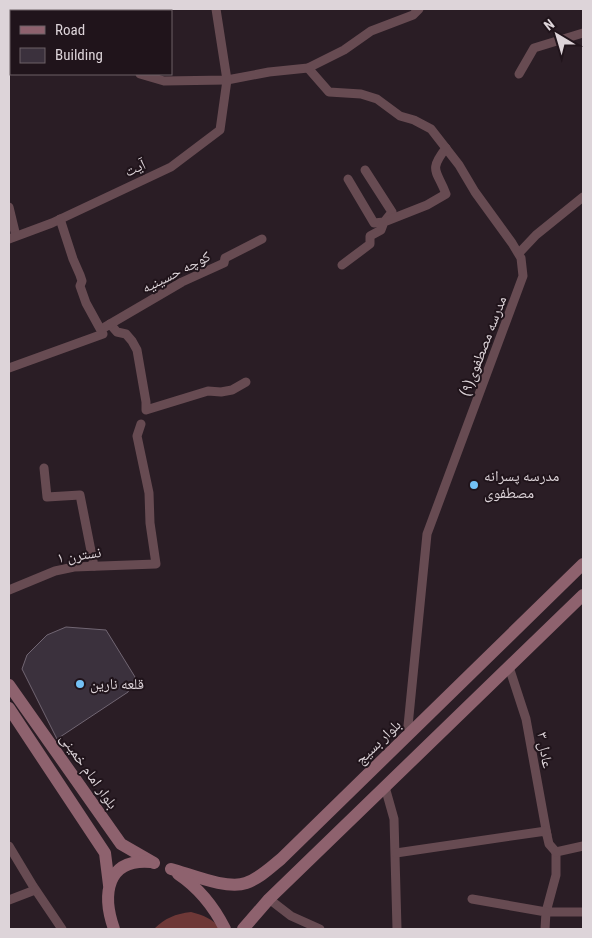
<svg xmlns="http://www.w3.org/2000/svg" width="592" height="938" font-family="'Roboto Condensed','Noto Naskh Arabic',sans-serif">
<rect width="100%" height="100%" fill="#2a1d25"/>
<path fill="#6e3837" d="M 191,912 C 203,915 213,919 221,929 L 154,929 C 165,918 175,914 191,912 Z"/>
<path fill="#3b313d" stroke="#716673" d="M 66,627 L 106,630 L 135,677 L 128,692 L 57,739 L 22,669 L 27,655 L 47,635 Z"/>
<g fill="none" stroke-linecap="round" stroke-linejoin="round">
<g stroke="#674b52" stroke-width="9">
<path d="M 9,25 L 11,26"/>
<path d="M 308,68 L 329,92 L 361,94 L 377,99 L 400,116 L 414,120 L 431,129 L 459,165 L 475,192 L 512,243 L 521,258 L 523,276 L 427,534 L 407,736"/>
<path d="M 140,74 L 164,81 L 227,80 L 269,72 L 308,68 L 344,50 L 371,31 L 413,15 L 419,9"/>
<path d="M 519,74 L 534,48 L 583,33"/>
<path d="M 348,179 L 374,223 L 384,222 L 392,212 L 365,170"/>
<path d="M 9,207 L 16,236"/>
<path d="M 9,239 L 52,223 L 171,167 L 220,130 L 227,80 L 216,9"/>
<path d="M 519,253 L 536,235 L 583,197"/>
<path d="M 342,265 L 370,244 L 370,236 L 381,230 L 384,222 L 427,205 L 446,194 C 437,170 428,171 446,148"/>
<path d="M 110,324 L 117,332 L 126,334 L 132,341 L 137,350 L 146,402 L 146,410 L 208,391 L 221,392 L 232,390 L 246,382"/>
<path d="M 105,327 L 182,282 L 224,263 L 225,258 L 262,239"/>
<path d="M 9,368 L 103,334 L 86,303 L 80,286 L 82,281 L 80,275 L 73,259 L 60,219"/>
<path d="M 44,468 L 47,497 L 80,495 L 94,566"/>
<path d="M 9,590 L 55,571 L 74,567 L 156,564 L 150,523 L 149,493 L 137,436 L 141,424"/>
<path d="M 509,667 L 526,719 L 547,835"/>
<path d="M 385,787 L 394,819 L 397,929"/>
<path d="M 9,846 L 33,886 L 62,929"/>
<path d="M 583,846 L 556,852 L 556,875 L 546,912 L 583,912"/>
<path d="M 396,853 L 546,831 L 549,844 L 556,852"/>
<path d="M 269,899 L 291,916 L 320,929"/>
<path d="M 472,899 L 546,912 L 545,929"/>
<path d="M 9,900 L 35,890"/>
</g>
<g stroke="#8e626e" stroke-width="12">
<path d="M 9,685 L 121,844 L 154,863"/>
<path d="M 9,708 L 105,853 L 109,885"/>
<path d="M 171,869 C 190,874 227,890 246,883 C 260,878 270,868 281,859 L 583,564"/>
<path d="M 178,874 C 199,888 214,907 225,929"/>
<path d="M 114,929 C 102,895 106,858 151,862"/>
<path d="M 243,929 L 269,899 L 583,595"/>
</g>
</g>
<g fill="#73c1f5" stroke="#20141b" stroke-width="2">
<circle cx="474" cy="485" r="5"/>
<circle cx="80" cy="684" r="5"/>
</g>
<g text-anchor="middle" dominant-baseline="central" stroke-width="4" stroke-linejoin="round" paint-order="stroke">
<g font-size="15" fill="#ddd4d9" stroke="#20141b">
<text transform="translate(135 168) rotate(-25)">آیت</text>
<text transform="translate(176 272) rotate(-27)">کوچه حسینیه</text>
<text transform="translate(483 346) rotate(-69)">مدرسه مصطفوی(۹)</text>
<text transform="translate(79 555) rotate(-8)">نسترن ۱</text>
<text transform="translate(378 742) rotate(-44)">بلوار بسیج</text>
<text transform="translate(545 750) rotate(81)">عادل ۳</text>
<text transform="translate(89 771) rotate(55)">بلوار امام خمینی</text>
</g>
<g font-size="15" fill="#ddd4d9" stroke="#20141b" text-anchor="start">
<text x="484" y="476">مدرسه پسرانه<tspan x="484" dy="17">مصطفوی</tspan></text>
<text x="90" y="684">قلعه نارین</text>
</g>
</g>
<rect width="592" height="938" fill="none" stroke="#ddd4d9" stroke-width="20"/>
<rect x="10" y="10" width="162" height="65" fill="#20141b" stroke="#6c6167"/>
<rect x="20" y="26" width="25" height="8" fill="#8e626e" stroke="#6c6167"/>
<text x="55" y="35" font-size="15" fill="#ddd4d9">Road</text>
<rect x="20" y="48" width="25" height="15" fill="#3b313d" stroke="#6c6167"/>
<text x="55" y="60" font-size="15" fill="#ddd4d9">Building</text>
<g transform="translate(557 35) rotate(322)" stroke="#20141b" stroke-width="4" paint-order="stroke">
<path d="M0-4L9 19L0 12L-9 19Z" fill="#ddd4d9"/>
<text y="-8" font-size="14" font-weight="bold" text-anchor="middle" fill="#ddd4d9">N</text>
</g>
</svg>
